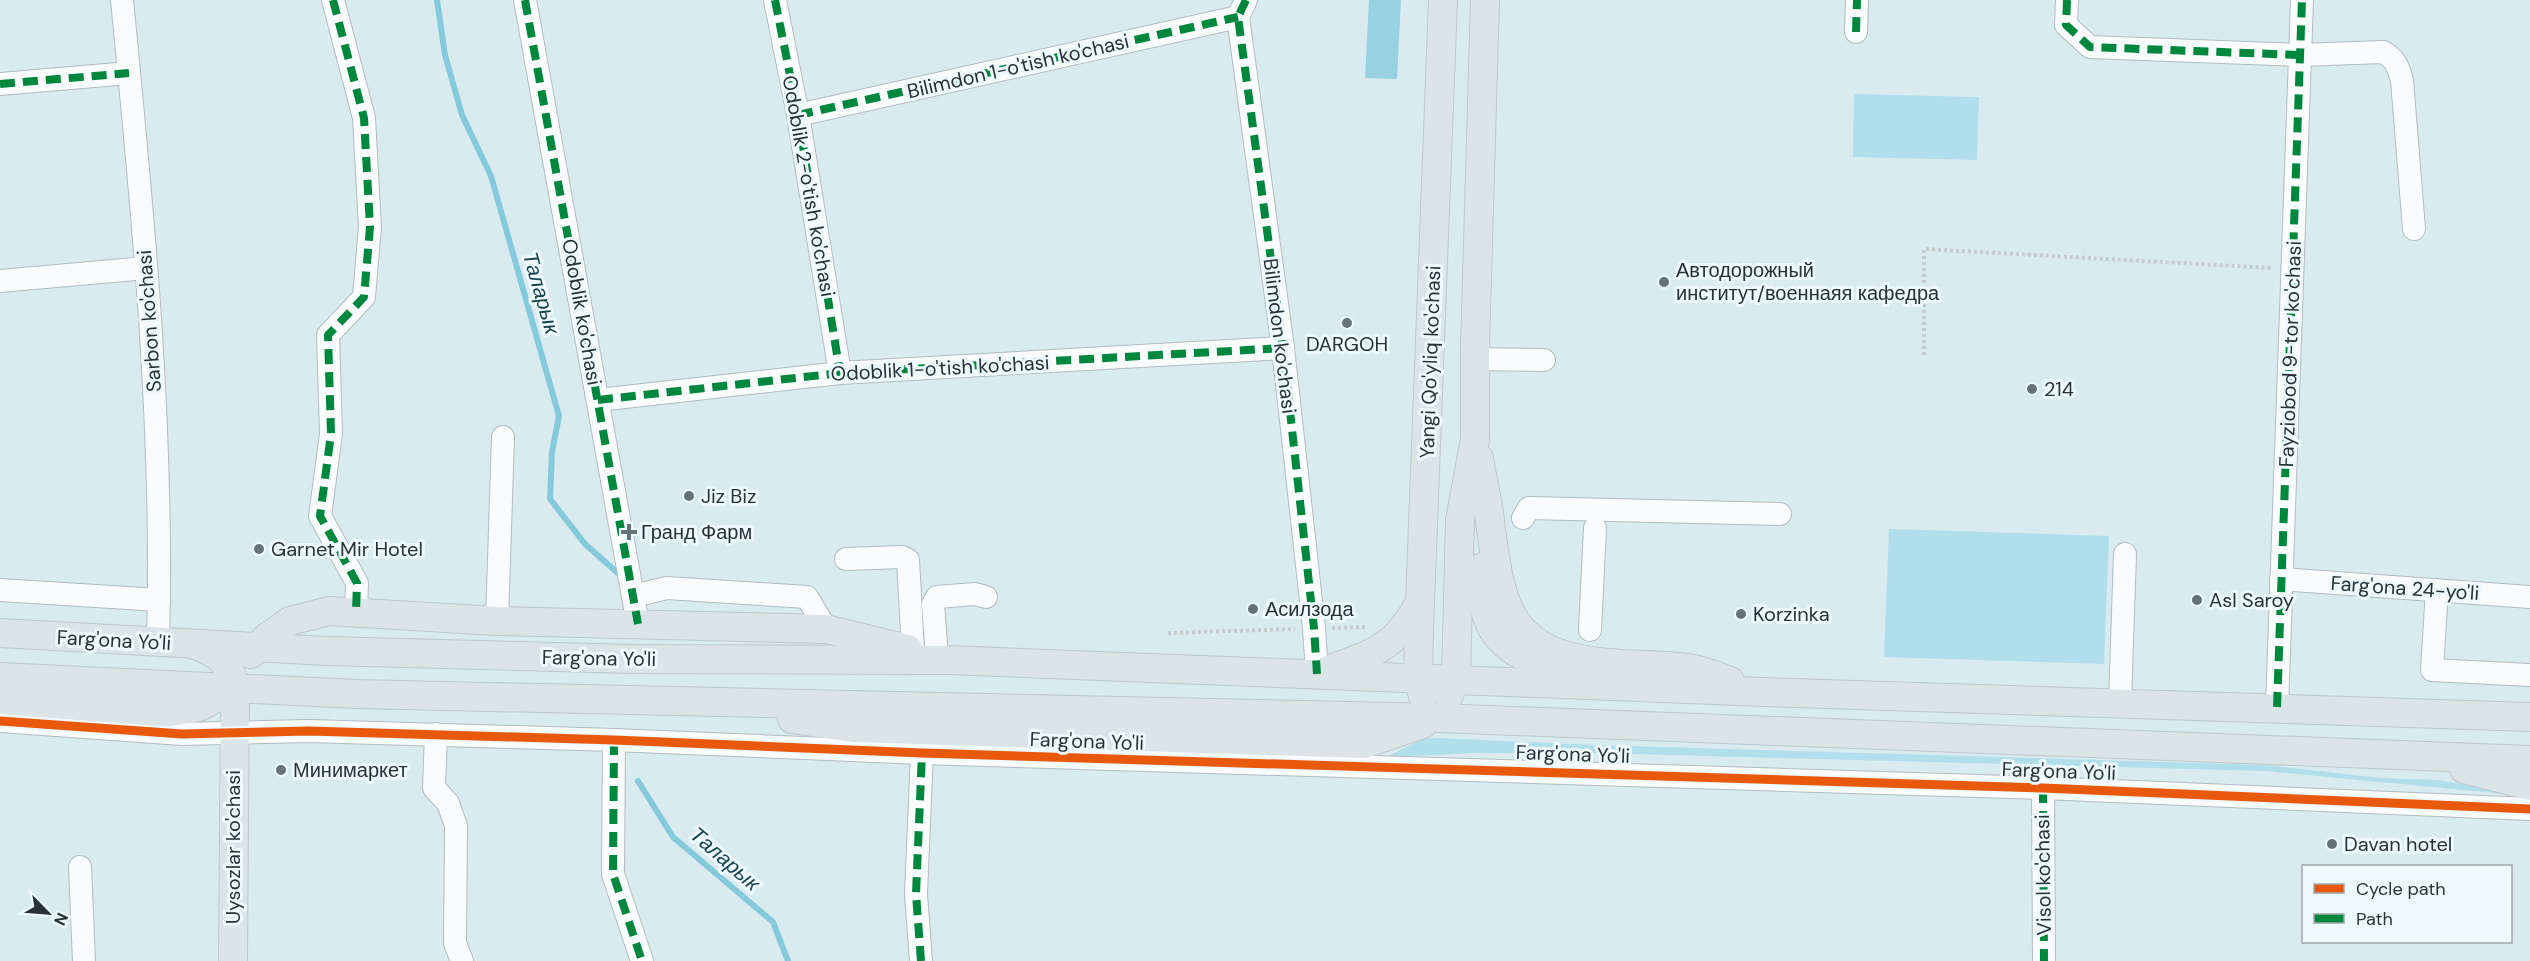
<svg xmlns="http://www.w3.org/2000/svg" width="2530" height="961" font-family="'DM Sans',sans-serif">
<rect width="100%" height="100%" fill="#daebf0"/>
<g fill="#b1deeb">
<path d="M 1854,94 L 1979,97 L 1977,160 L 1853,157 Z"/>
<path d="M 1889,529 L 2109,536 L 2104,664 L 1884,657 Z"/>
<path d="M 1438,738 L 1594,745 L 2266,765 L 2380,778 L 2437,780 L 2505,791 L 2505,794 L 2265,771 L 1595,753 L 1476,753 L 1386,757 L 1423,739 Z"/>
</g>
<path fill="#98d2e2" d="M 1369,0 L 1401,0 L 1397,79 L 1365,78 Z"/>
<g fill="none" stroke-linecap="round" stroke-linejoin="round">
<g stroke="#85c9dc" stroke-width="6">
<path d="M 437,0 L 445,55 L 462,115 L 491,176 L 559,416 L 552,452 L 550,499 L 585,544 L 620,575"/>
<path d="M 638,781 L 673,837 L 773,922 L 788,961"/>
</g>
<g stroke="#b0bcc0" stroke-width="24">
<g id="minor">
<path d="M 122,0 C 143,213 164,428 158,642"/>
<path d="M 333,0 L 364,118 L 370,227 L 364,297 L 328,335 L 331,434 L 320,516 L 357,583 L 356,612"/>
<path d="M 525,0 L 638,624"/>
<path d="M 775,0 L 798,115 L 840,373"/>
<path d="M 1246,0 L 1238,17 L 1283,348 L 1314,628 L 1317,674"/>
<path d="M 2067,0 L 2066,25 L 2090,47 L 2300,55 L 2383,52 C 2396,59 2398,67 2402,80 L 2414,229"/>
<path d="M 1856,32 L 1857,0"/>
<path d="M 0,84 L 129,73"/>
<path d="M 798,115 L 1238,17"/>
<path d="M 0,281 L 146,268"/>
<path d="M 1474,359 L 1544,360"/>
<path d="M 598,400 L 840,373 L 1283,348"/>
<path d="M 1523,518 L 1529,508 L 1780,514"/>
<path d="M 846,559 L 902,557 L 908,560 L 913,651"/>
<path d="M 2281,579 L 2530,597"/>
<path d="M 0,590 L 159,600"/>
<path d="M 2437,590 L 2432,670 L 2530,675"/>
<path d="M 633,596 L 667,588 L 807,597 L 826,629"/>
<path d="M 497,621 L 503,437"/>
<path d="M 1590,630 L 1595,528"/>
<path d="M 937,657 L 933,604 L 937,597 L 975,594 L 986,597"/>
<path d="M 2120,702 L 2125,554"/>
<path d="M 2277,707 L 2302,0"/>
<path d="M 0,721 L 182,734 L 309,731 L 614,740 L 922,753 L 2043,788 L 2530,809"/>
<path d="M 436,734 L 434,788 L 448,803 L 456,826 L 455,943 L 462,961"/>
<path d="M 614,740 L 613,874 L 642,961"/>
<path d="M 2043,788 L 2044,961"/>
<path d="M 80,867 L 84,961"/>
<path d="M 921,961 L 916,894 L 922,753"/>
</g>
</g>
<g stroke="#bec7c9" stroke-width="30">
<g id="major">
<path d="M 1479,458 C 1482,479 1488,500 1490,521 C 1501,608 1508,654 1609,663 C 1635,666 1661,664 1687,668 C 1701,669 1716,676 1730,681"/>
<path d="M 1483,567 C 1484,580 1483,596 1485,609 C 1493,648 1530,664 1565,667"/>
<path d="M 0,633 L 326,651 L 634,659 L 948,660 L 1764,692 L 2530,717"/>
<path d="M 197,646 C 219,653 231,665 235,688 L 233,961"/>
<path d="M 251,654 L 267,637 L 290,621 L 329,611 L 497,621 L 826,629 L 908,649"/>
<path d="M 1328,670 C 1376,652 1394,649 1420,602"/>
<path d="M 0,677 L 357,694 L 1438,718 L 2530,760"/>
<path d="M 1423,696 L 1418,678 L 1419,629 L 1443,0"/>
<path d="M 1448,697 L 1456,679 L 1460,520 L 1475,439 L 1475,347 L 1485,0"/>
<path d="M 0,700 L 165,713 L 199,707 L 233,689"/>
<path d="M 792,719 L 853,728 L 1364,744 L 1423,724"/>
<path d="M 2464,769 L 2530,786"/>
</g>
</g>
<g stroke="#c6ccce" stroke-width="4" stroke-dasharray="3 3" stroke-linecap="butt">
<path d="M 1924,355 L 1924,249 L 2272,268"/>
<path d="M 1332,628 L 1367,627"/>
<path d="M 1168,633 L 1295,629"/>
</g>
<use href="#minor" stroke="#f9fcfd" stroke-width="22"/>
<use href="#major" stroke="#dbe5e8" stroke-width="28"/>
<g stroke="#00873e" stroke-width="8" stroke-dasharray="15 8" stroke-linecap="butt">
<path d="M 333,0 L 364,118 L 370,227 L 364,297 L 328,335 L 331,434 L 320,516 L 357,583 L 356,612"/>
<path d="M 525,0 L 638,624"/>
<path d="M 775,0 L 798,115 L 840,373"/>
<path d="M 1246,0 L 1238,17 L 1283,348 L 1314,628 L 1317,674"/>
<path d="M 2067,0 L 2066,25 L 2090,47 L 2300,55"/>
<path d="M 1856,32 L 1857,0"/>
<path d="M 0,84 L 129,73"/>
<path d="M 798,115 L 1238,17"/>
<path d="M 598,400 L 840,373 L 1283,348"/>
<path d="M 2277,707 L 2302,0"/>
<path d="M 614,740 L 613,874 L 642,961"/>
<path d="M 2043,788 L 2044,961"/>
<path d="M 921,961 L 916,894 L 922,753"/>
</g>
<g stroke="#eef9fd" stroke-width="13">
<path id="cycleway" d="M 0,721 L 182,734 L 309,731 L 614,740 L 922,753 L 2043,788 L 2530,809"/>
</g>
<use href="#cycleway" stroke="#e8590c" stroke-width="9"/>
</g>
<g fill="#657376" stroke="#eef9fd" stroke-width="2">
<circle cx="1664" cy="282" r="6"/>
<circle cx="1347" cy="323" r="6"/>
<circle cx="2032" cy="389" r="6"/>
<circle cx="689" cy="496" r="6"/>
<path d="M626 523h6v6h6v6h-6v6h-6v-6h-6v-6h6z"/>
<circle cx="259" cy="549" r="6"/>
<circle cx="2197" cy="600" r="6"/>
<circle cx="1253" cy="609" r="6"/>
<circle cx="1741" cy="614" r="6"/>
<circle cx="281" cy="770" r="6"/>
<circle cx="2332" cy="844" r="6"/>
</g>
<g text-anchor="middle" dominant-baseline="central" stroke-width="6" stroke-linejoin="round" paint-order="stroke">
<g font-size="20" fill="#263235" stroke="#eef9fd">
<text transform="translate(1018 66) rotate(-13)">Bilimdon 1-o'tish ko'chasi</text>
<text transform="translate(809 186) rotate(80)">Odoblik 2-o'tish ko'chasi</text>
<text transform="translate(582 312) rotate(80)">Odoblik ko'chasi</text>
<text transform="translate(149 321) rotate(-94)">Sarbon ko'chasi</text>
<text transform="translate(1280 336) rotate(83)">Bilimdon ko'chasi</text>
<text transform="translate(2290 354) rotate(-88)">Fayziobod 9-tor ko'chasi</text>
<text transform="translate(1430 362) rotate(-88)">Yangi Qo'yliq ko'chasi</text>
<text transform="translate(940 368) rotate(-3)">Odoblik 1-o'tish ko'chasi</text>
<text transform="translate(2405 588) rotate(4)">Farg'ona 24-yo'li</text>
<text transform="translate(114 640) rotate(3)">Farg'ona Yo'li</text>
<text transform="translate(599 658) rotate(1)">Farg'ona Yo'li</text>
<text transform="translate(1087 741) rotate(2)">Farg'ona Yo'li</text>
<text transform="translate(1573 754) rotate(2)">Farg'ona Yo'li</text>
<text transform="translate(2059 771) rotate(2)">Farg'ona Yo'li</text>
<text transform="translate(233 847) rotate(-90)">Uysozlar ko'chasi</text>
<text transform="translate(2043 875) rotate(-91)">Visol ko'chasi</text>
</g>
<g font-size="20" fill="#263235" stroke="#eef9fd" text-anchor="start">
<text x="1676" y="270">Автодорожный<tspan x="1676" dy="23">институт/военнаяя кафедра</tspan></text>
<text x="1347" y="344" text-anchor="middle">DARGOH</text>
<text x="2044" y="389">214</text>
<text x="701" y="496">Jiz Biz</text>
<text x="641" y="532">Гранд Фарм</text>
<text x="271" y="549">Garnet Mir Hotel</text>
<text x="2209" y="600">Asl Saroy</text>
<text x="1265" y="609">Асилзода</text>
<text x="1753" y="614">Korzinka</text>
<text x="293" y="770">Минимаркет</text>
<text x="2344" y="844">Davan hotel</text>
</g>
<g font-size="21" font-style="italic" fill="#1a434e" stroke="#eef9fd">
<text transform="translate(541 293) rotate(74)">Таларык</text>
<text transform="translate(725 859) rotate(41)">Таларык</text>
</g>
</g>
<rect x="2302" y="865" width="210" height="78" fill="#eef9fd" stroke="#9ea9ad" stroke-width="1.5"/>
<rect x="2314" y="884" width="30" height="9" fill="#e8590c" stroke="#9ea9ad" stroke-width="1.5"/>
<text x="2356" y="895" font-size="18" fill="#263235">Cycle path</text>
<rect x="2314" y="914" width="30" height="9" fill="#00873e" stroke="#9ea9ad" stroke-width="1.5"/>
<text x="2356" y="925" font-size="18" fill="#263235">Path</text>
<g transform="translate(48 913) rotate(115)" stroke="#eef9fd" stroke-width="4.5" paint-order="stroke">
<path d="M0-4.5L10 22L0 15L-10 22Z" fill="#263235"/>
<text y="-9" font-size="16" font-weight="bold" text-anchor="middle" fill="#263235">N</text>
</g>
</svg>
